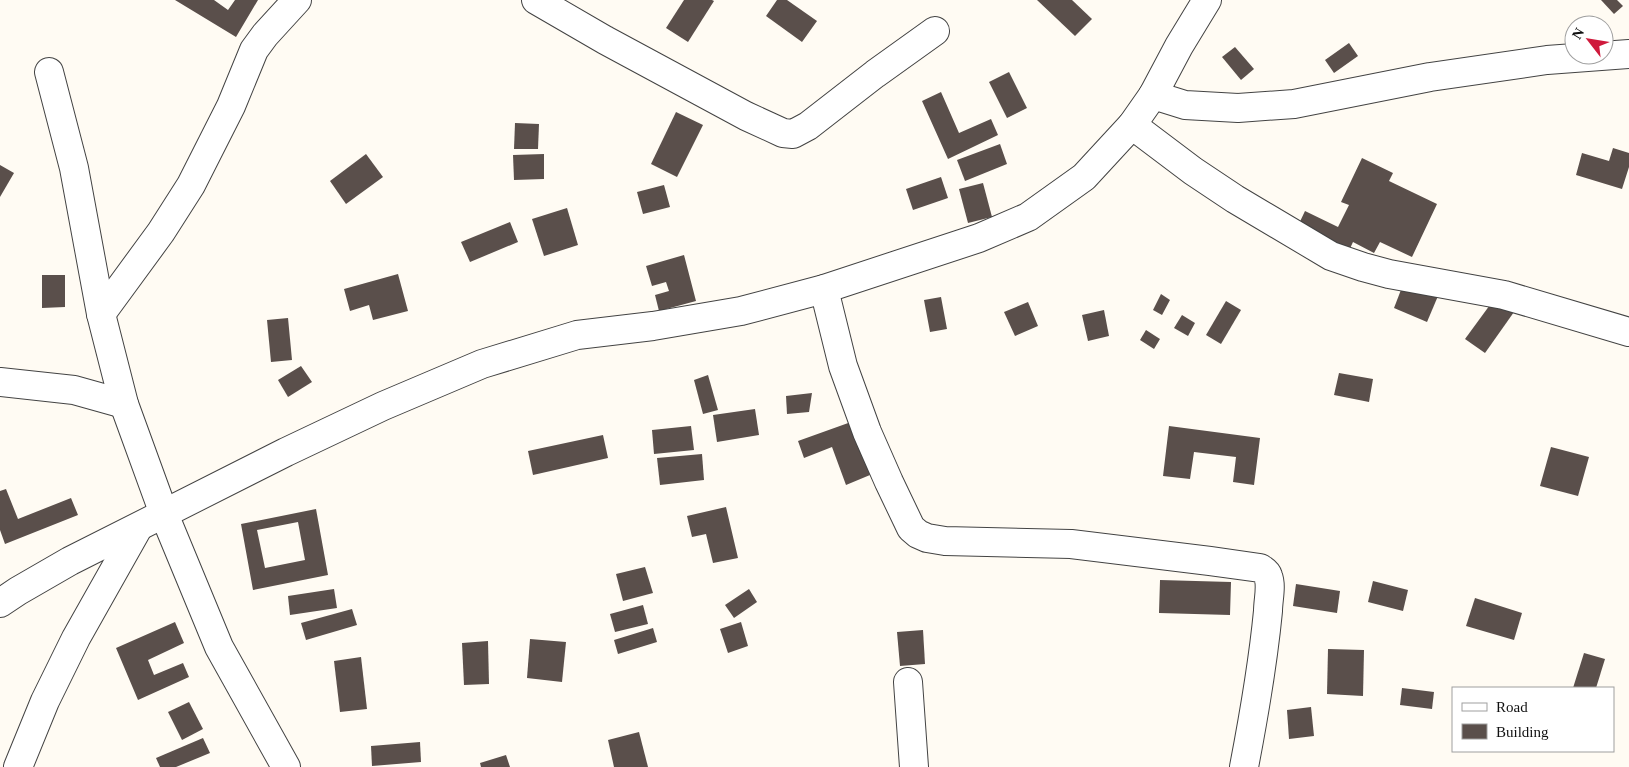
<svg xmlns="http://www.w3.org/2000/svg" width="1629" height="767" font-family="Georgia,serif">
<rect width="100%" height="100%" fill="#fffbf3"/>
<g fill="#5a4f4b" fill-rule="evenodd">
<path d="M 175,0 L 214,0 L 228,10 L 235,0 L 258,0 L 236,37 Z"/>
<path d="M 684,0 L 712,0 L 714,1 L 688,42 L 666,28 Z"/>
<path d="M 777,0 L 787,0 L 817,21 L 802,42 L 766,16 Z"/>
<path d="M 1037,0 L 1072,0 L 1092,19 L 1075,36 Z"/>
<path d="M 1601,0 L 1617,0 L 1623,6 L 1614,14 Z"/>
<path d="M 1349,43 L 1358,56 L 1334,73 L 1325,60 Z"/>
<path d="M 1235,47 L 1254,69 L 1241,80 L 1222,57 Z"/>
<path d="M 1009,72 L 1027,108 L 1007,118 L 989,82 Z"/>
<path d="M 941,92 L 959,133 L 991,119 L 998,135 L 948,159 L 922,101 Z"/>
<path d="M 676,112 L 703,125 L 677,177 L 651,164 Z"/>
<path d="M 515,123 L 539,124 L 538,149 L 514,149 Z"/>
<path d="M 1000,144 L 1007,164 L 965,181 L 957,160 Z"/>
<path d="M 1613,148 L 1629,153 L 1629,167 L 1622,189 L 1576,175 L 1582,153 L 1609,161 Z"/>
<path d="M 366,154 L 383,177 L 346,204 L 330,181 Z"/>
<path d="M 544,154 L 544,179 L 514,180 L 513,155 Z"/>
<path d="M 1362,158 L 1393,173 L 1389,181 L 1437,204 L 1412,257 L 1380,242 L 1374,253 L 1353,242 L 1347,255 L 1296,230 L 1305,211 L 1338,227 L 1349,205 L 1341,202 Z"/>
<path d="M 0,165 L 14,173 L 0,197 Z"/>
<path d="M 941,177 L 948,198 L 913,210 L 906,189 Z"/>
<path d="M 983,183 L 992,217 L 968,223 L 959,189 Z"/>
<path d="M 664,185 L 670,207 L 643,214 L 637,192 Z"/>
<path d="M 567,208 L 578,245 L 544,256 L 532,219 Z"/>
<path d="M 510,222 L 518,242 L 470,262 L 461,242 Z"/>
<path d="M 684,255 L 696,301 L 659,311 L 655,295 L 669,291 L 666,282 L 652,286 L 646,266 Z"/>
<path d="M 398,274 L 408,311 L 373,320 L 369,305 L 350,311 L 344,289 Z"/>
<path d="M 42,275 L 65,275 L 65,307 L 42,308 Z"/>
<path d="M 1404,282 L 1438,296 L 1427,322 L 1394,308 Z"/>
<path d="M 1161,294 L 1170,300 L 1162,315 L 1153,310 Z"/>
<path d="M 941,297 L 947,329 L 930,332 L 924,300 Z"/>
<path d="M 1495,298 L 1514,312 L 1485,353 L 1465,339 Z"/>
<path d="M 1226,301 L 1241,310 L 1221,344 L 1206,335 Z"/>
<path d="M 1028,302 L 1038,326 L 1015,336 L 1004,312 Z"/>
<path d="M 1104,310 L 1109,336 L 1088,341 L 1082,315 Z"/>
<path d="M 1182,315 L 1195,323 L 1188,336 L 1174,328 Z"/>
<path d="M 288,318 L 292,360 L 271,362 L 267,320 Z"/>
<path d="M 1146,330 L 1160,339 L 1154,349 L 1140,340 Z"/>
<path d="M 301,366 L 312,382 L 288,397 L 278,380 Z"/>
<path d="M 1339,373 L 1373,379 L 1369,402 L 1334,395 Z"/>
<path d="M 708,375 L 718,410 L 703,414 L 694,380 Z"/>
<path d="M 812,393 L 809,412 L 787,414 L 786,396 Z"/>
<path d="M 755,409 L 759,435 L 717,442 L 713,415 Z"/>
<path d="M 851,422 L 870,475 L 846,485 L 832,447 L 804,458 L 798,441 Z"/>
<path d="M 691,426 L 694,450 L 654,454 L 652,430 Z"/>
<path d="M 1169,426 L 1260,438 L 1254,485 L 1233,482 L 1236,457 L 1194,452 L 1190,479 L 1163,476 Z"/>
<path d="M 603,435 L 608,458 L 533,475 L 528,451 Z"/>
<path d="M 1551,447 L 1589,457 L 1578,496 L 1540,486 Z"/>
<path d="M 702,454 L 704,480 L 660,485 L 657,458 Z"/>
<path d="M 6,489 L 18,519 L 71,498 L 78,515 L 5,544 L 0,530 L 0,491 Z"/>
<path d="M 726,507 L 738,558 L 713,563 L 706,534 L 692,537 L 687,516 Z"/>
<path d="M 316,509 L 328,575 L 253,590 L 241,524 ZM 298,522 L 305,560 L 265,568 L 257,530 Z"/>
<path d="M 645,567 L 653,593 L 623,601 L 616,574 Z"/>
<path d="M 1160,580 L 1231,582 L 1230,615 L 1159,613 Z"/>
<path d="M 1373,581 L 1408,590 L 1403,611 L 1368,602 Z"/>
<path d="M 1296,584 L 1340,591 L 1337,613 L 1293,606 Z"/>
<path d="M 334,589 L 337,608 L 290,615 L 288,596 Z"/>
<path d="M 749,589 L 757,602 L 734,618 L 725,605 Z"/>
<path d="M 1475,598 L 1522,613 L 1514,640 L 1466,626 Z"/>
<path d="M 643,605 L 648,624 L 615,632 L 610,614 Z"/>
<path d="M 352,609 L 357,625 L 306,640 L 301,623 Z"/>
<path d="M 175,622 L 184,643 L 148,660 L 154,675 L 183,663 L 189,677 L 138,700 L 116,648 Z"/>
<path d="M 741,622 L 748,646 L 728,653 L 720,629 Z"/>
<path d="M 653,628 L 657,642 L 618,654 L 614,640 Z"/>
<path d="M 923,630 L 925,664 L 900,666 L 897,632 Z"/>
<path d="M 530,639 L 566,642 L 562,682 L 527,678 Z"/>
<path d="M 488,641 L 489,684 L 464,685 L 462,643 Z"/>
<path d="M 1328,649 L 1364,650 L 1363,696 L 1327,694 Z"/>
<path d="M 1584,653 L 1605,659 L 1596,688 L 1573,688 Z"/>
<path d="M 361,657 L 367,709 L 340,712 L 334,661 Z"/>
<path d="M 1402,688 L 1434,692 L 1432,709 L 1400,705 Z"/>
<path d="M 189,702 L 203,729 L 182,740 L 168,712 Z"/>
<path d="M 1311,707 L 1314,736 L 1289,739 L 1287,710 Z"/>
<path d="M 639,732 L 648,767 L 614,767 L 608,740 Z"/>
<path d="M 203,738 L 210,753 L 176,767 L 160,767 L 156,758 Z"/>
<path d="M 420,742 L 421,762 L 372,766 L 371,746 Z"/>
<path d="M 506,755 L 510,767 L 481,767 L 480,763 Z"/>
</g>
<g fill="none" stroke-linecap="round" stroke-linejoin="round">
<g stroke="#434343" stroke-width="30">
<g id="minor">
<path d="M 536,0 L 605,40 L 746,116 L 783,133 L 793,134 L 808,126 L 875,74 L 935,31"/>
<path d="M 49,72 L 74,168 L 101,314 L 124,404 L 164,514 L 219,647 L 286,767"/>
<path d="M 1153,95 L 1185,105 L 1238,108 L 1294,104 L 1430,77 L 1547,60 L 1629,54"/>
<path d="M 1132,125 L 1193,171 L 1235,199 L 1331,256 L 1363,267 L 1389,274 L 1504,295 L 1629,332"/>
<path d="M 824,289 L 843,366 L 867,432 L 889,482 L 911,528 L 918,534 L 927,538 L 945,541 L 1071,544 L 1210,561 L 1260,568 C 1263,570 1267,572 1268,576 C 1272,586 1268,600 1268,611 C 1263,663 1254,715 1244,767"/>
<path d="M 101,314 L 161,232 L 191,185 L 231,106 L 254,50 L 265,35 L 297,0"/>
<path d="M 0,382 L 74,390 L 124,404"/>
<path d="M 0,603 L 18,591 L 70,561 L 286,452 L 383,406 L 482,364 L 577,335 L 653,326 L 741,311 L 824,289 L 979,238 L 1028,217 L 1084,177 L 1132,125 L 1153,95 L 1179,46 L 1207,0"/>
<path d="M 908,682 L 914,767"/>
<path d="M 18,767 L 45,701 L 76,638 L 138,528"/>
</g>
</g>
<use href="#minor" stroke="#fff" stroke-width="28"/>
</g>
<rect x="1452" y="687" width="162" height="65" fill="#ffffff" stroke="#9f9f9f"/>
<rect x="1462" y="703" width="25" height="8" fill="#ffffff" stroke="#9f9f9f"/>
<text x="1496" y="712" font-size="15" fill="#101010">Road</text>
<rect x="1462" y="724" width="25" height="15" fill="#5a4f4b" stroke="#9f9f9f"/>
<text x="1496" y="737" font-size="15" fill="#101010">Building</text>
<g transform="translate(1589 40) rotate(301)"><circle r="24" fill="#ffffff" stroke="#9f9f9f"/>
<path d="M0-4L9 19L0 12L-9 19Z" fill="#cf1a3c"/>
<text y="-8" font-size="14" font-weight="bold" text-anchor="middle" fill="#101010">N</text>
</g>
</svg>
